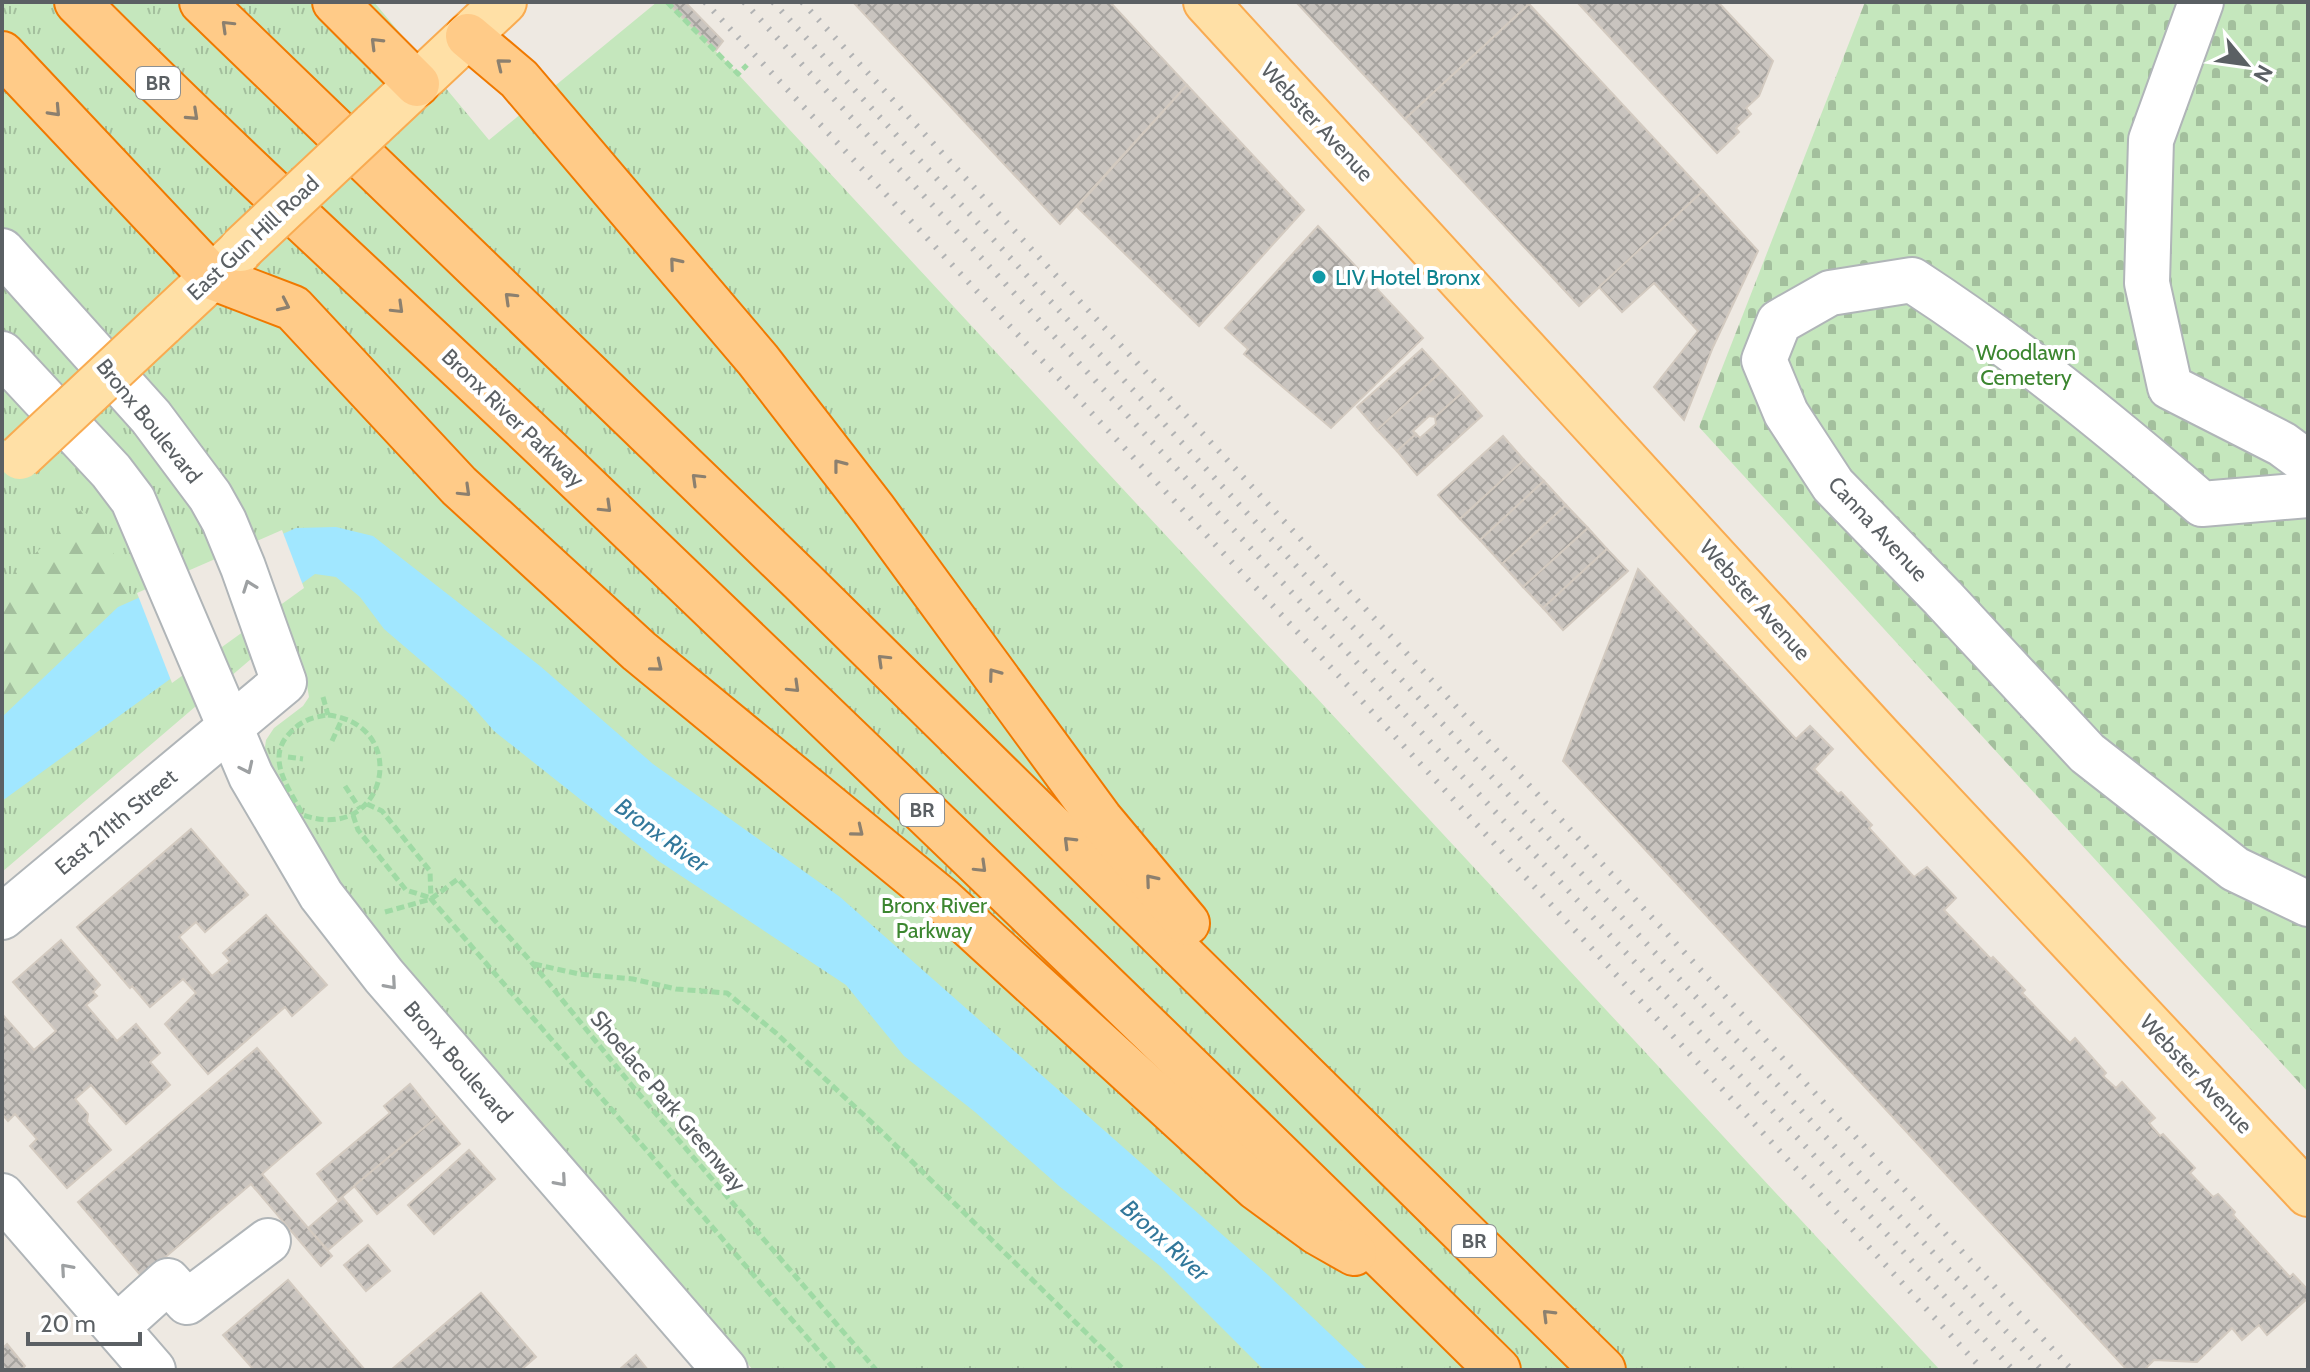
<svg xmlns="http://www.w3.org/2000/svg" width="2310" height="1372" font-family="Cabin,sans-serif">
<defs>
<pattern id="grass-tufts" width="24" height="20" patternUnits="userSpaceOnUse" patternTransform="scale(2)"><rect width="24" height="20" fill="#c5e7bd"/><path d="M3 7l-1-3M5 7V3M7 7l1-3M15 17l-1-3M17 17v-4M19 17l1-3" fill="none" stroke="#a3bf9d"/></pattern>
<pattern id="forest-firs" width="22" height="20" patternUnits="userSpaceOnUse" patternTransform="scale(2)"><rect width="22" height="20" fill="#c5e7bd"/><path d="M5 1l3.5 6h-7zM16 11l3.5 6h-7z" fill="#a3bf9d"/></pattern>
<pattern id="cemetery-stones" width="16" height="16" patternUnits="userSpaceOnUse" patternTransform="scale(2)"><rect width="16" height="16" fill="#c5e7bd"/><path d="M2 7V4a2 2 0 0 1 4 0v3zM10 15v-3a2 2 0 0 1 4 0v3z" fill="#a3bf9d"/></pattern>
<pattern id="building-cross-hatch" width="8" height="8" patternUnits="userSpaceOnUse" patternTransform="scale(2)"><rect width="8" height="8" fill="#c9c4bf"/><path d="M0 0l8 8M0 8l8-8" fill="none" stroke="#a6a39f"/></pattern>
</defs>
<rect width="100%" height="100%" fill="#eee9e2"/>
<path fill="url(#grass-tufts)" d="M 2,2 L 374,2 L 489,140 L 657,2 L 667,2 L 738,74 L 1940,1370 L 753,1370 L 620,1212 L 384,945 L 299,828 L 264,754 L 266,740 L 274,728 L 303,706 L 309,697 L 307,685 L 286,629 L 2,872 Z"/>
<path fill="url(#forest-firs)" d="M 81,510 L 102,525 L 132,599 L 118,607 L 2,717 L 2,585 Z"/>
<path fill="url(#cemetery-stones)" d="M 1865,2 L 2308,2 L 2308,1092 L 1699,427 Z"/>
<path fill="#a1e7ff" d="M 336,527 L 373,536 L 540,666 L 653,764 L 840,897 L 1268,1275 L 1368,1370 L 1264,1370 L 1160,1266 L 1059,1186 L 975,1112 L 904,1056 L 846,985 L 657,860 L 494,731 L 467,700 L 384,629 L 360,597 L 336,577 L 315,574 L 2,801 L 2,717 L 118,607 L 296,528 Z"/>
<path fill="#eee9e2" d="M 282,530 L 304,588 L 172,683 L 137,593 Z"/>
<g fill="url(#building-cross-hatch)" stroke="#d3cac0" stroke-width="2">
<path d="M 667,2 L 685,2 L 723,41 L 716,50 Z"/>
<path d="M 853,2 L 1110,2 L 1187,85 L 1060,224 Z"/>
<path d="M 1296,2 L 1527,2 L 1529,4 L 1405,119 Z"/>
<path d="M 1577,2 L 1718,2 L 1773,61 L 1759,96 L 1746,108 L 1751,114 L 1736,128 L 1739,132 L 1717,153 Z"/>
<path d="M 1529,4 L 1703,191 L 1579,306 L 1405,119 Z"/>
<path d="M 1187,85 L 1304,210 L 1199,326 L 1077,207 Z"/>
<path d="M 1703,191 L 1758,251 L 1713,347 L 1684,420 L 1654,387 L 1698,331 L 1654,283 L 1622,312 L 1599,287 Z"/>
<path d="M 1318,226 L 1423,338 L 1331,428 L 1244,354 L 1248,349 L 1225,328 Z"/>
<path d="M 1422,349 L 1442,371 L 1377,430 L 1357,407 Z"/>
<path d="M 1442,371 L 1462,393 L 1435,417 L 1429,416 L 1413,431 L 1416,434 L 1397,451 L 1377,430 Z"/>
<path d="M 1462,393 L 1482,416 L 1417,475 L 1397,451 L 1416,434 L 1420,438 L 1436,424 L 1435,417 Z"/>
<path d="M 1503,436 L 1524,460 L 1460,519 L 1438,495 Z"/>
<path d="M 1524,460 L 1544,481 L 1480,540 L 1460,519 Z"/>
<path d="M 1544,481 L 1566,505 L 1502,564 L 1480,540 Z"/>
<path d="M 1566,505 L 1588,528 L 1523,587 L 1502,564 Z"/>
<path d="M 1588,528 L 1607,549 L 1543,608 L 1523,587 Z"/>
<path d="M 1607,549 L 1628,571 L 1563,630 L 1543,608 Z"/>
<path d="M 1638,569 L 1796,739 L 1810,726 L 1833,749 L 1814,769 L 1838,794 L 1841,792 L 1872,825 L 1869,828 L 1914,877 L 1927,867 L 1956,898 L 1944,910 L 1991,959 L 1993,957 L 2025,990 L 2022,993 L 2070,1043 L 2075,1038 L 2106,1073 L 2103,1076 L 2116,1088 L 2122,1082 L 2155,1118 L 2149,1123 L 2160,1136 L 2163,1134 L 2195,1168 L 2190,1173 L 2213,1197 L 2218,1194 L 2235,1212 L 2233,1215 L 2290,1277 L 2293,1274 L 2308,1290 L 2308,1298 L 2267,1335 L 2259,1325 L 2242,1340 L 2232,1328 L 2197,1362 L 2154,1360 L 2144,1370 L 2127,1370 L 1563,761 Z"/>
<path d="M 191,829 L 248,895 L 205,932 L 196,922 L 179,937 L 212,976 L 230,961 L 223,953 L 266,915 L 327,985 L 292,1016 L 285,1007 L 208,1074 L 165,1024 L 196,993 L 183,979 L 150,1007 L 132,986 L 130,988 L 77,927 Z"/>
<path d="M 61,940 L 100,985 L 93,992 L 97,996 L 86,1005 L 117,1041 L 136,1024 L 160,1053 L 150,1062 L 170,1085 L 126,1124 L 91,1085 L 75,1099 L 88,1114 L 87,1122 L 111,1150 L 67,1188 L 30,1146 L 37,1139 L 15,1114 L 8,1121 L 2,1114 L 2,1014 L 34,1050 L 56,1031 L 13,982 Z"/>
<path d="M 257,1048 L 321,1123 L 262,1174 L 332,1256 L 321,1266 L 251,1184 L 142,1277 L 78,1202 Z"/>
<path d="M 410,1084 L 437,1117 L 338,1200 L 317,1174 L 390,1113 L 384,1106 Z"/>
<path d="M 437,1117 L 460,1144 L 377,1214 L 354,1186 Z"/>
<path d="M 469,1150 L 495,1179 L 434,1234 L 408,1205 Z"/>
<path d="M 343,1198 L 362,1221 L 328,1250 L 308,1228 Z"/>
<path d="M 368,1245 L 390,1271 L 366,1291 L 344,1265 Z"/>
<path d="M 288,1280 L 365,1370 L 254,1370 L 223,1335 Z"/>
<path d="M 481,1293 L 536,1357 L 521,1370 L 391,1370 Z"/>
<path d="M 7,1344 L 25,1366 L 21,1370 L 2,1370 L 2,1349 Z"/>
<path d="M 636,1355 L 648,1370 L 619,1370 Z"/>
</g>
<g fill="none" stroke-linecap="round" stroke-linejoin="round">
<g stroke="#b0b5b8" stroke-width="48">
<g id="minor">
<path d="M 2201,2 L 2151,140 L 2147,283 L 2170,387 L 2282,444 L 2308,463"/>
<path d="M 2,251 L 151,417 L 210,496 L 224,521 L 243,567 L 284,682 L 2,917"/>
<path d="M 2,354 L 111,471 L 133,500 L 251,776 L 321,895 L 384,976 L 725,1370"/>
<path d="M 2308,495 L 2202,504 C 2109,424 2015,347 1912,280 L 1830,293 L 1779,322 L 1764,360 L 1786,413 L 1833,485 L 1943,598 L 2087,753 L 2235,869 L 2308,904"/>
<path d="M 2,1196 L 153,1370"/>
<path d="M 117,1327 L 168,1281 L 187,1302 L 268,1241"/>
</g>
</g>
<g stroke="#f9ab51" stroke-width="48">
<g id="major">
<path d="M 1206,2 L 1879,736 L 2308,1194"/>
<path d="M 373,125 L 504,2"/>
<path d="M 162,324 L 240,251"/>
</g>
</g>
<g stroke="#f07900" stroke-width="48">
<g id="highway">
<path d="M 77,2 C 233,159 398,308 558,460 C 873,762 1188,1064 1498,1370"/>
<path d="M 202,2 L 802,581 L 1603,1370"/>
<path d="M 335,2 L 417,84"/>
<path d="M 468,36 L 519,79 L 758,360 L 874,510 L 1100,819 L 1187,923"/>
<path d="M 2,54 L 212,277 L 293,308 L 459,486 L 639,651 L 941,899 L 1257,1188 L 1317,1232 L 1354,1253"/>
</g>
</g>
<g stroke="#9fdaa4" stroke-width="5" stroke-dasharray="8 4" stroke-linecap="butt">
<path d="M 667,2 L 738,74 L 747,65"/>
<path d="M 323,697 L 328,715"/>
<path d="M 328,715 C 413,725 386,845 303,815 C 290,790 265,759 289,734 C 300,721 312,717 328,715 Z"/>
<path d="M 332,741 L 343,717"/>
<path d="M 288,757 L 303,759"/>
<path d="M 345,786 L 360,809"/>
<path d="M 367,804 L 382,811 L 430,871 L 431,899 L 835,1370"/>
<path d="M 353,815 L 358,830 L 406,890 L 431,898"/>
<path d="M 385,912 L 431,899 L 458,879 L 533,964 L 633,1087 L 876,1370"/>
<path d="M 534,964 L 579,974 L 633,979 L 676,989 L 727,993 L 776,1033 L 883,1133 L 1124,1370"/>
</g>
<use href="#minor" stroke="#fff" stroke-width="44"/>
<use href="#major" stroke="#ffe0a6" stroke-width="44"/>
<use href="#highway" stroke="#ffcb88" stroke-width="44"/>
<g stroke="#b2b3b4" stroke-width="6" stroke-dasharray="2 10" stroke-linecap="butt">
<path d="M 705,2 L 1337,674 L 1983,1370"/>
<path d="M 744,2 L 2013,1370"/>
<path d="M 773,2 L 2042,1370"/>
<path d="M 802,2 L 2072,1370"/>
</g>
<g stroke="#f9ab51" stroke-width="48" stroke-linecap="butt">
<g id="major-bridge">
<path d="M 241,249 L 373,125"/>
<path d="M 20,457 L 162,324"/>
</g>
</g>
<use href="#major-bridge" stroke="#ffe0a6" stroke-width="44"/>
</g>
<defs><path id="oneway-chevron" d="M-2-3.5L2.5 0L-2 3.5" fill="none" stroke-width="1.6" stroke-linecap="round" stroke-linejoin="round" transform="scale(2)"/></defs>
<g stroke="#8c806f">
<use href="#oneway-chevron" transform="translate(227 26) rotate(-136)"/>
<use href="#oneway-chevron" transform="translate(376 43) rotate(-135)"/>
<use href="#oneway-chevron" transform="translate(502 64) rotate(-141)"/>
<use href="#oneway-chevron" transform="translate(55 111) rotate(47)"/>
<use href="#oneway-chevron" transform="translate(193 115) rotate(43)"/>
<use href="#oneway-chevron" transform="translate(675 263) rotate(-130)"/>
<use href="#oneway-chevron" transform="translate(510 298) rotate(-136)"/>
<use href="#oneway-chevron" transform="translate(284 305) rotate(25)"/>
<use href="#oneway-chevron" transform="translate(398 308) rotate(44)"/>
<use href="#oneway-chevron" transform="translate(839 465) rotate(-128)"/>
<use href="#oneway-chevron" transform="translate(697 479) rotate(-136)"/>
<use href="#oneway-chevron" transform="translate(465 491) rotate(44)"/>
<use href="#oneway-chevron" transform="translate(606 507) rotate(44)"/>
<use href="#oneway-chevron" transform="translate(883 660) rotate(-136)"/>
<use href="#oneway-chevron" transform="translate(657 666) rotate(39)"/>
<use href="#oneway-chevron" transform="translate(994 674) rotate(-126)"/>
<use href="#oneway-chevron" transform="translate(794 687) rotate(44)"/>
<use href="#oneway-chevron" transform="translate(858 831) rotate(39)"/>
<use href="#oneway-chevron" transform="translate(1069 842) rotate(-135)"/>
<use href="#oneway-chevron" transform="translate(981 867) rotate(44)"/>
<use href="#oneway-chevron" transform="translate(1151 880) rotate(-130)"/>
<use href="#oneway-chevron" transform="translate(1548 1315) rotate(-135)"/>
</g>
<g stroke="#9da0a2">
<use href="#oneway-chevron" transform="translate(249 586) rotate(-110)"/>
<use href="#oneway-chevron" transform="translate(247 768) rotate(65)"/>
<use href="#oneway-chevron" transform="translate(391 984) rotate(49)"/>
<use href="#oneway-chevron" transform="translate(561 1181) rotate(49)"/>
<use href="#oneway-chevron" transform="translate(66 1269) rotate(-131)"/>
</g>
<circle fill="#0f9aa8" stroke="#fff" stroke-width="3" cx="1319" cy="277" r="8"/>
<g text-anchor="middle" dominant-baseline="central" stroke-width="8" stroke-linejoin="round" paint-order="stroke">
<g fill="#fff" stroke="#8c9092" stroke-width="2">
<rect x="136" y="67" width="44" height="32" rx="6"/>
<rect x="900" y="794" width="44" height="32" rx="6"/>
<rect x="1452" y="1225" width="44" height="32" rx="6"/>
</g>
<g font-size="20" font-weight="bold" fill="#5b6064">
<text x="158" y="83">BR</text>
<text x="922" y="810">BR</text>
<text x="1474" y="1241">BR</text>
</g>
<g font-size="22" fill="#5b6064" stroke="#fff">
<text transform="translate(1317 122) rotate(47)">Webster Avenue</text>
<text transform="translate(253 238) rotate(-43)">East Gun Hill Road</text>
<text transform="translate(513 418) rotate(44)">Bronx River Parkway</text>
<text transform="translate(149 421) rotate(51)">Bronx Boulevard</text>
<text transform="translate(1878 529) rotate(47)">Canna Avenue</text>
<text transform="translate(1755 600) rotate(48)">Webster Avenue</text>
<text transform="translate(116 822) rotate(-40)">East 211th Street</text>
<text transform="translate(458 1062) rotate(49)">Bronx Boulevard</text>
<text transform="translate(2196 1074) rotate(47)">Webster Avenue</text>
<text transform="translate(668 1101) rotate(50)">Shoelace Park Greenway</text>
</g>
<g font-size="22" fill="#0d838f" stroke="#fff" text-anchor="start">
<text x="1335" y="277">LIV Hotel Bronx</text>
</g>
<g font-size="22" fill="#3c8630" stroke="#fff">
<text x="2026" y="352">Woodlawn<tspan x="2026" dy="25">Cemetery</tspan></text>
<text x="934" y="905">Bronx River<tspan x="934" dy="25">Parkway</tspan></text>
</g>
<g font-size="24" font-style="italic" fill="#32789b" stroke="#fff">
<text transform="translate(662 835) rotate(36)">Bronx River</text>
<text transform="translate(1165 1240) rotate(42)">Bronx River</text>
</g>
</g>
<rect width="2310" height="1372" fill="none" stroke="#5b6064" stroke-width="8"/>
<g transform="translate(2246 64) rotate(119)" stroke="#ffffff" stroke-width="6" paint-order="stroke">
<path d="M0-6L14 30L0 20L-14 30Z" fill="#5b6064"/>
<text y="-12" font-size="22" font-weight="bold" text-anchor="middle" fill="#5b6064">N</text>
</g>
<path d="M28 1332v12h112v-12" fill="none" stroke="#5b6064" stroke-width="4"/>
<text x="40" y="1332" font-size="24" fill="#5b6064" stroke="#ffffff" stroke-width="6" paint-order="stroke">20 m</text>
</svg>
